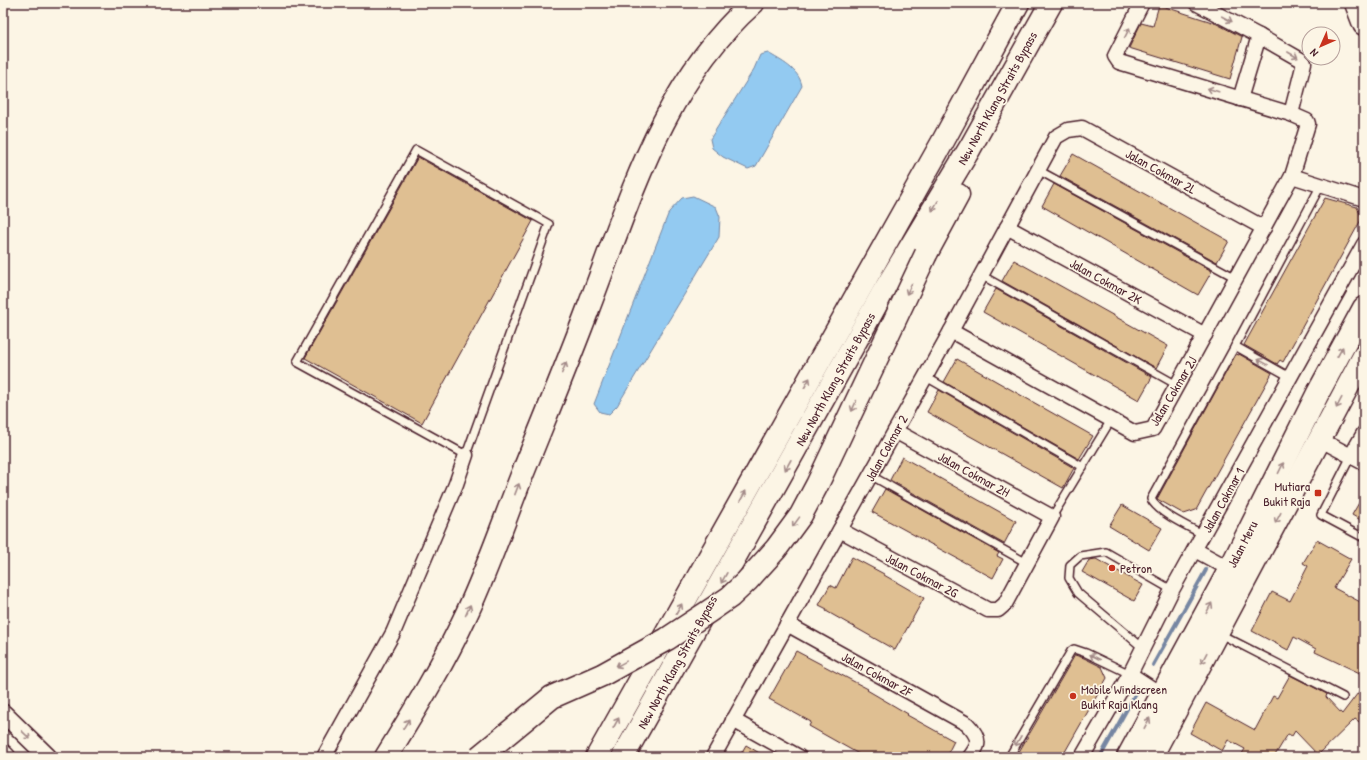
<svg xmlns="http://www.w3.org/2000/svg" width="1367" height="760" font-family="'Patrick Hand',sans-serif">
<rect width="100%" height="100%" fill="#fcf5e5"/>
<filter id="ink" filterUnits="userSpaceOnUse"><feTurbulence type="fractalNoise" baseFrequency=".025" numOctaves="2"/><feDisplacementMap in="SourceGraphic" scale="8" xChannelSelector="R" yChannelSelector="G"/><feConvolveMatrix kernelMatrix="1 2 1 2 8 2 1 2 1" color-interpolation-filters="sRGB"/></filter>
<g filter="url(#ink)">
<g fill="#93caf1" stroke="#7686a2">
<path d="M 768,53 C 781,61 799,69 802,86 L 756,166 L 748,169 L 723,157 L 712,148 L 710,139 L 754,69 L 760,55 Z"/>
<path d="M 693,196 L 716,207 L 720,217 L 719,237 L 617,406 L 609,414 L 600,412 L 594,404 L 669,212 L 682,198 Z"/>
</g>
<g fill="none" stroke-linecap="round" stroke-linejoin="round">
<g stroke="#7686a2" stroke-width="4">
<path d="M 1153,665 L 1206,570"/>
<path d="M 1100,757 L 1137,691"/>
</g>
</g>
<g fill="#dfbf92" stroke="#4a1f2b">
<path d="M 1159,5 L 1215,23 L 1242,37 L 1230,79 L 1129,48 L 1141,23 L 1153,26 Z"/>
<path d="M 1073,154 L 1229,241 L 1217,262 L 1060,176 Z"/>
<path d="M 418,157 L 533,221 L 422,423 L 305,358 Z"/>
<path d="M 1054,184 L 1212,271 L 1198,295 L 1042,206 Z"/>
<path d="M 1325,198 L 1357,207 L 1362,218 L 1283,362 L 1280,360 L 1277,364 L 1244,345 Z"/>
<path d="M 1014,260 L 1168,346 L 1156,368 L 1002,281 Z"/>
<path d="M 996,289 L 1152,377 L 1139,400 L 983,312 Z"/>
<path d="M 1236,354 L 1239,355 L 1239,354 L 1272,373 L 1196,510 L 1184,514 L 1157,499 Z"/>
<path d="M 957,359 L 1093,436 L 1079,459 L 944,382 Z"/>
<path d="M 939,390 L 1074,468 L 1063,488 L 927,412 Z"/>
<path d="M 902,457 L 1016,521 L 1004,544 L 890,480 Z"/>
<path d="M 885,489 L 999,553 L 997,556 L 1003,559 L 993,578 L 872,512 Z"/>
<path d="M 1364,494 L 1364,522 L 1352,515 Z"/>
<path d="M 1122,505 L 1162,528 L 1149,550 L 1109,526 Z"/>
<path d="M 1317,540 L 1351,559 L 1334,588 L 1364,604 L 1364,675 L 1315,652 L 1316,649 L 1294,637 L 1288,650 L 1252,631 L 1272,592 L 1290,601 L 1308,566 L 1303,563 Z"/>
<path d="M 852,557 L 884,574 L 884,575 L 924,598 L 895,650 L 826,611 L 827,609 L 819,605 L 830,585 L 836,588 Z"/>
<path d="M 1096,559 L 1143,585 L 1134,601 L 1082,572 L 1089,560 Z"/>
<path d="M 796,651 L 868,689 L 867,690 L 908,714 L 907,715 L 954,741 L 946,757 L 864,757 L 809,726 L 811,722 L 769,699 Z"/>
<path d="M 1075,655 L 1084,658 L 1102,667 L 1107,678 L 1062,757 L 1016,757 Z"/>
<path d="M 1290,675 L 1327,694 L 1326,697 L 1342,714 L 1364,685 L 1364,725 L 1355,719 L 1318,755 L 1295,731 L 1292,736 L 1288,734 L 1274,757 L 1240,757 L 1245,749 L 1228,740 L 1222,751 L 1190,733 L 1206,703 L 1255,730 L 1273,696 L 1277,698 Z"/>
<path d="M 746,745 L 766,757 L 739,757 Z"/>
</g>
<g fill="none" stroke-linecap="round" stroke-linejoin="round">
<g stroke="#4a1f2b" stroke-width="10">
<g id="service">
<path d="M 416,150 L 549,224 L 466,455 L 297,362 Z"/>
<path d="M 1038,170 L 1236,278"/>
<path d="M 981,275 L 1177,385"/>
<path d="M 1235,346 L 1290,377"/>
<path d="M 926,377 L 1083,467"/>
<path d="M 1351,456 L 1321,515 L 1364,538"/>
<path d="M 870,475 L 1027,563"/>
<path d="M 1052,517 L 1111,420"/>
<path d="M 1204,535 C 1189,527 1158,513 1151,499 L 1235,346 L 1321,185"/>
<path d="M 1220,634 L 1343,697"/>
<path d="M 1143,648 L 1078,593 L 1069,578 L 1070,565 L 1080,556 L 1106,552 L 1172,590"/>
<path d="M 1009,757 L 1071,651 L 1074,649 L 1086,653 L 1130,674"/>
</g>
</g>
<g stroke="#4a1f2b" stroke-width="17">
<g id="minor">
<path d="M 1196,3 L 1259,36 L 1301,60 L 1304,63 L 1291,114"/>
<path d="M 1240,99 L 1259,36"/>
<path d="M 1292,176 L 1364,199"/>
<path d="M 1007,227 L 1205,335"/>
<path d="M 951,331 L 1135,433 L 1153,429 L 1276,205 L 1292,176 L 1308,124 L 1307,121 L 1291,114 L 1119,62 L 1115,56 L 1142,3"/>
<path d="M 1319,439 L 1364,463"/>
<path d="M 1351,456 L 1364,433"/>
<path d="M 840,530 L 988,610 L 998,610 L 1005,604 L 1052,517 L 895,431"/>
<path d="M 1195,550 L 1230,569"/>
<path d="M 787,624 L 967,724 C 972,729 979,737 977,745 C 976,749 972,754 970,757"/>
<path d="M 1130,674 L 1162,695"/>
<path d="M 733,720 L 799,757"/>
<path d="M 324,757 L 393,633 L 456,484 L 466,455"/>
<path d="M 713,757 L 951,331 L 1056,137 L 1068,130 L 1082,128 L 1264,228"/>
<path d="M 1082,757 L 1130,674 L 1172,590 L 1364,244"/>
</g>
</g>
<g stroke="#4a1f2b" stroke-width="20">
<g id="tertiary">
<path d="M 3,713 L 48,757"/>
<path d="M 3,753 L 7,757"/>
</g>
</g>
<g stroke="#4a1f2b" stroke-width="25">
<g id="trunk">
<path d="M 1356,3 L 1364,24"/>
<path d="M 1128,757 L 1230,569 L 1318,393 L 1364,308"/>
<path d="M 1151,757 L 1364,356"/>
</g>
</g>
<g stroke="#4a1f2b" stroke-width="25">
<g id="motorway">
<path d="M 926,254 L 958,195"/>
<path d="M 386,757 C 415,710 444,663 467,613 C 488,568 504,521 522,475 C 544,420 567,365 588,309 C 630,200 662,84 753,3"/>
<path d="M 597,757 L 942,143 L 1018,3"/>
<path d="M 623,757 L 881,296 L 970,148 L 1051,3"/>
</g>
</g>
<use href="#service" stroke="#fcf5e5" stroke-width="7"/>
<use href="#minor" stroke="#fcf5e5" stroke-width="14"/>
<use href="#tertiary" stroke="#fcf5e5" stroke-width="17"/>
<use href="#trunk" stroke="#fcf5e5" stroke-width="22"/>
<use href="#motorway" stroke="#fcf5e5" stroke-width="22"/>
<g stroke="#4a1f2b" stroke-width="25" stroke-linecap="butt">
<path id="motorway-bridge" d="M 479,757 L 552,697 L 602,675 L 667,639 L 708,612 L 730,597 L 747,581 L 776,549 L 801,515 L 817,485 L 926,254"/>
</g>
<use href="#motorway-bridge" stroke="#fcf5e5" stroke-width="22"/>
</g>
<defs><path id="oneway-shaft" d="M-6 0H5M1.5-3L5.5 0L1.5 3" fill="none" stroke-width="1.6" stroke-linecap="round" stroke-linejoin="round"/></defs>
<g stroke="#a38a88">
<use href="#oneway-shaft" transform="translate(1227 19) rotate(28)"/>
<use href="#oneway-shaft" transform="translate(1127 33) rotate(-63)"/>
<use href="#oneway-shaft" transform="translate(1293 55) rotate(30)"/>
<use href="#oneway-shaft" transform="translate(1213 90) rotate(-163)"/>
<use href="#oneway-shaft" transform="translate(935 206) rotate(121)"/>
<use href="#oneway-shaft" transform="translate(909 289) rotate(115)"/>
<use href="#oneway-shaft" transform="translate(1340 352) rotate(-61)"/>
<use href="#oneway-shaft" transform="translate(1263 362) rotate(-151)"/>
<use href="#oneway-shaft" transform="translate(564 368) rotate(-68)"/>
<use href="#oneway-shaft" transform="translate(807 383) rotate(-61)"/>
<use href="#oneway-shaft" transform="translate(1339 403) rotate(118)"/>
<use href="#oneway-shaft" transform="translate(854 406) rotate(114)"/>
<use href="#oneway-shaft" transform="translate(788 465) rotate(119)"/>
<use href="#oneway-shaft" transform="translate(1281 468) rotate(-64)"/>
<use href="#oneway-shaft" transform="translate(517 489) rotate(-69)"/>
<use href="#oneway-shaft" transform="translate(743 496) rotate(-61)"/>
<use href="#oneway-shaft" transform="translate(1278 518) rotate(118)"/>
<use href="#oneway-shaft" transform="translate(796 522) rotate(126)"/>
<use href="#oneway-shaft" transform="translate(724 578) rotate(119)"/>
<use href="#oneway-shaft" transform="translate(1209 608) rotate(-62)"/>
<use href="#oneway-shaft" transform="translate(679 609) rotate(-61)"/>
<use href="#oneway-shaft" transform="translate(468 610) rotate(-66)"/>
<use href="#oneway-shaft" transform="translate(1095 657) rotate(-153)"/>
<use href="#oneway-shaft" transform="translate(1204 658) rotate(118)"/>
<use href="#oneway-shaft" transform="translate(621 664) rotate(151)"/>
<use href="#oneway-shaft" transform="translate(616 723) rotate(-61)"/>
<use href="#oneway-shaft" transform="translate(1147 723) rotate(-62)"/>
<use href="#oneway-shaft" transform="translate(406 724) rotate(-58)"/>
<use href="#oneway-shaft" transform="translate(26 735) rotate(44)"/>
<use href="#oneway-shaft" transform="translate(1018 741) rotate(120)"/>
</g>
</g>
<g fill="#c8321e" stroke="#fcf5e5" stroke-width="1.5">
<rect x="1314" y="489" width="8" height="8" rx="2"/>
<circle cx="1112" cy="568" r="4"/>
<circle cx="1073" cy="696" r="4"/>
</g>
<g text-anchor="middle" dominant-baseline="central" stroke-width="3.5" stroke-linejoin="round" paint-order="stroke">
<g font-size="13" fill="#4a1f2b" stroke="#fcf5e5">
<text transform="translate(997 98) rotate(-61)">New North Klang Straits Bypass</text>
<text transform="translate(1161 171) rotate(29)">Jalan Cokmar 2L</text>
<text transform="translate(1106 281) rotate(29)">Jalan Cokmar 2K</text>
<text transform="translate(835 379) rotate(-61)">New North Klang Straits Bypass</text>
<text transform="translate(1173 391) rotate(-59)">Jalan Cokmar 2J</text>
<text transform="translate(886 448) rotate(-61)">Jalan Cokmar 2</text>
<text transform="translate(974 474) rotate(29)">Jalan Cokmar 2H</text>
<text transform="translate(1223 500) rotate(-61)">Jalan Cokmar 1</text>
<text transform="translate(1242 544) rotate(-63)">Jalan Meru</text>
<text transform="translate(922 575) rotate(28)">Jalan Cokmar 2G</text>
<text transform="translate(677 662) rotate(-61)">New North Klang Straits Bypass</text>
<text transform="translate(877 674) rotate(29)">Jalan Cokmar 2F</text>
</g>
<g font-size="13" fill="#4a1f2b" stroke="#fcf5e5" text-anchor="start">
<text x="1310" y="486" text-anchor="end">Mutiara<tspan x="1310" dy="15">Bukit Raja</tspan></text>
<text x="1120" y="568">Petron</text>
<text x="1081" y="689">Mobile Windscreen<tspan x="1081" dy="15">Bukit Raja Klang</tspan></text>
</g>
</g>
<rect width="1367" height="760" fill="none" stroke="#fcf5e5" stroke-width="16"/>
<rect x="8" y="8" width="1351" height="744" fill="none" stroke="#4a1f2b" stroke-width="1.5" filter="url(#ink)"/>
<g transform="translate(1321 46) rotate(225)"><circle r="19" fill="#fcf5e5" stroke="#b59f9b"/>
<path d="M0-3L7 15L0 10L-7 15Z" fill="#c8321e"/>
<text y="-6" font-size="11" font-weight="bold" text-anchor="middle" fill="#4a1f2b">N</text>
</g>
</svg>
